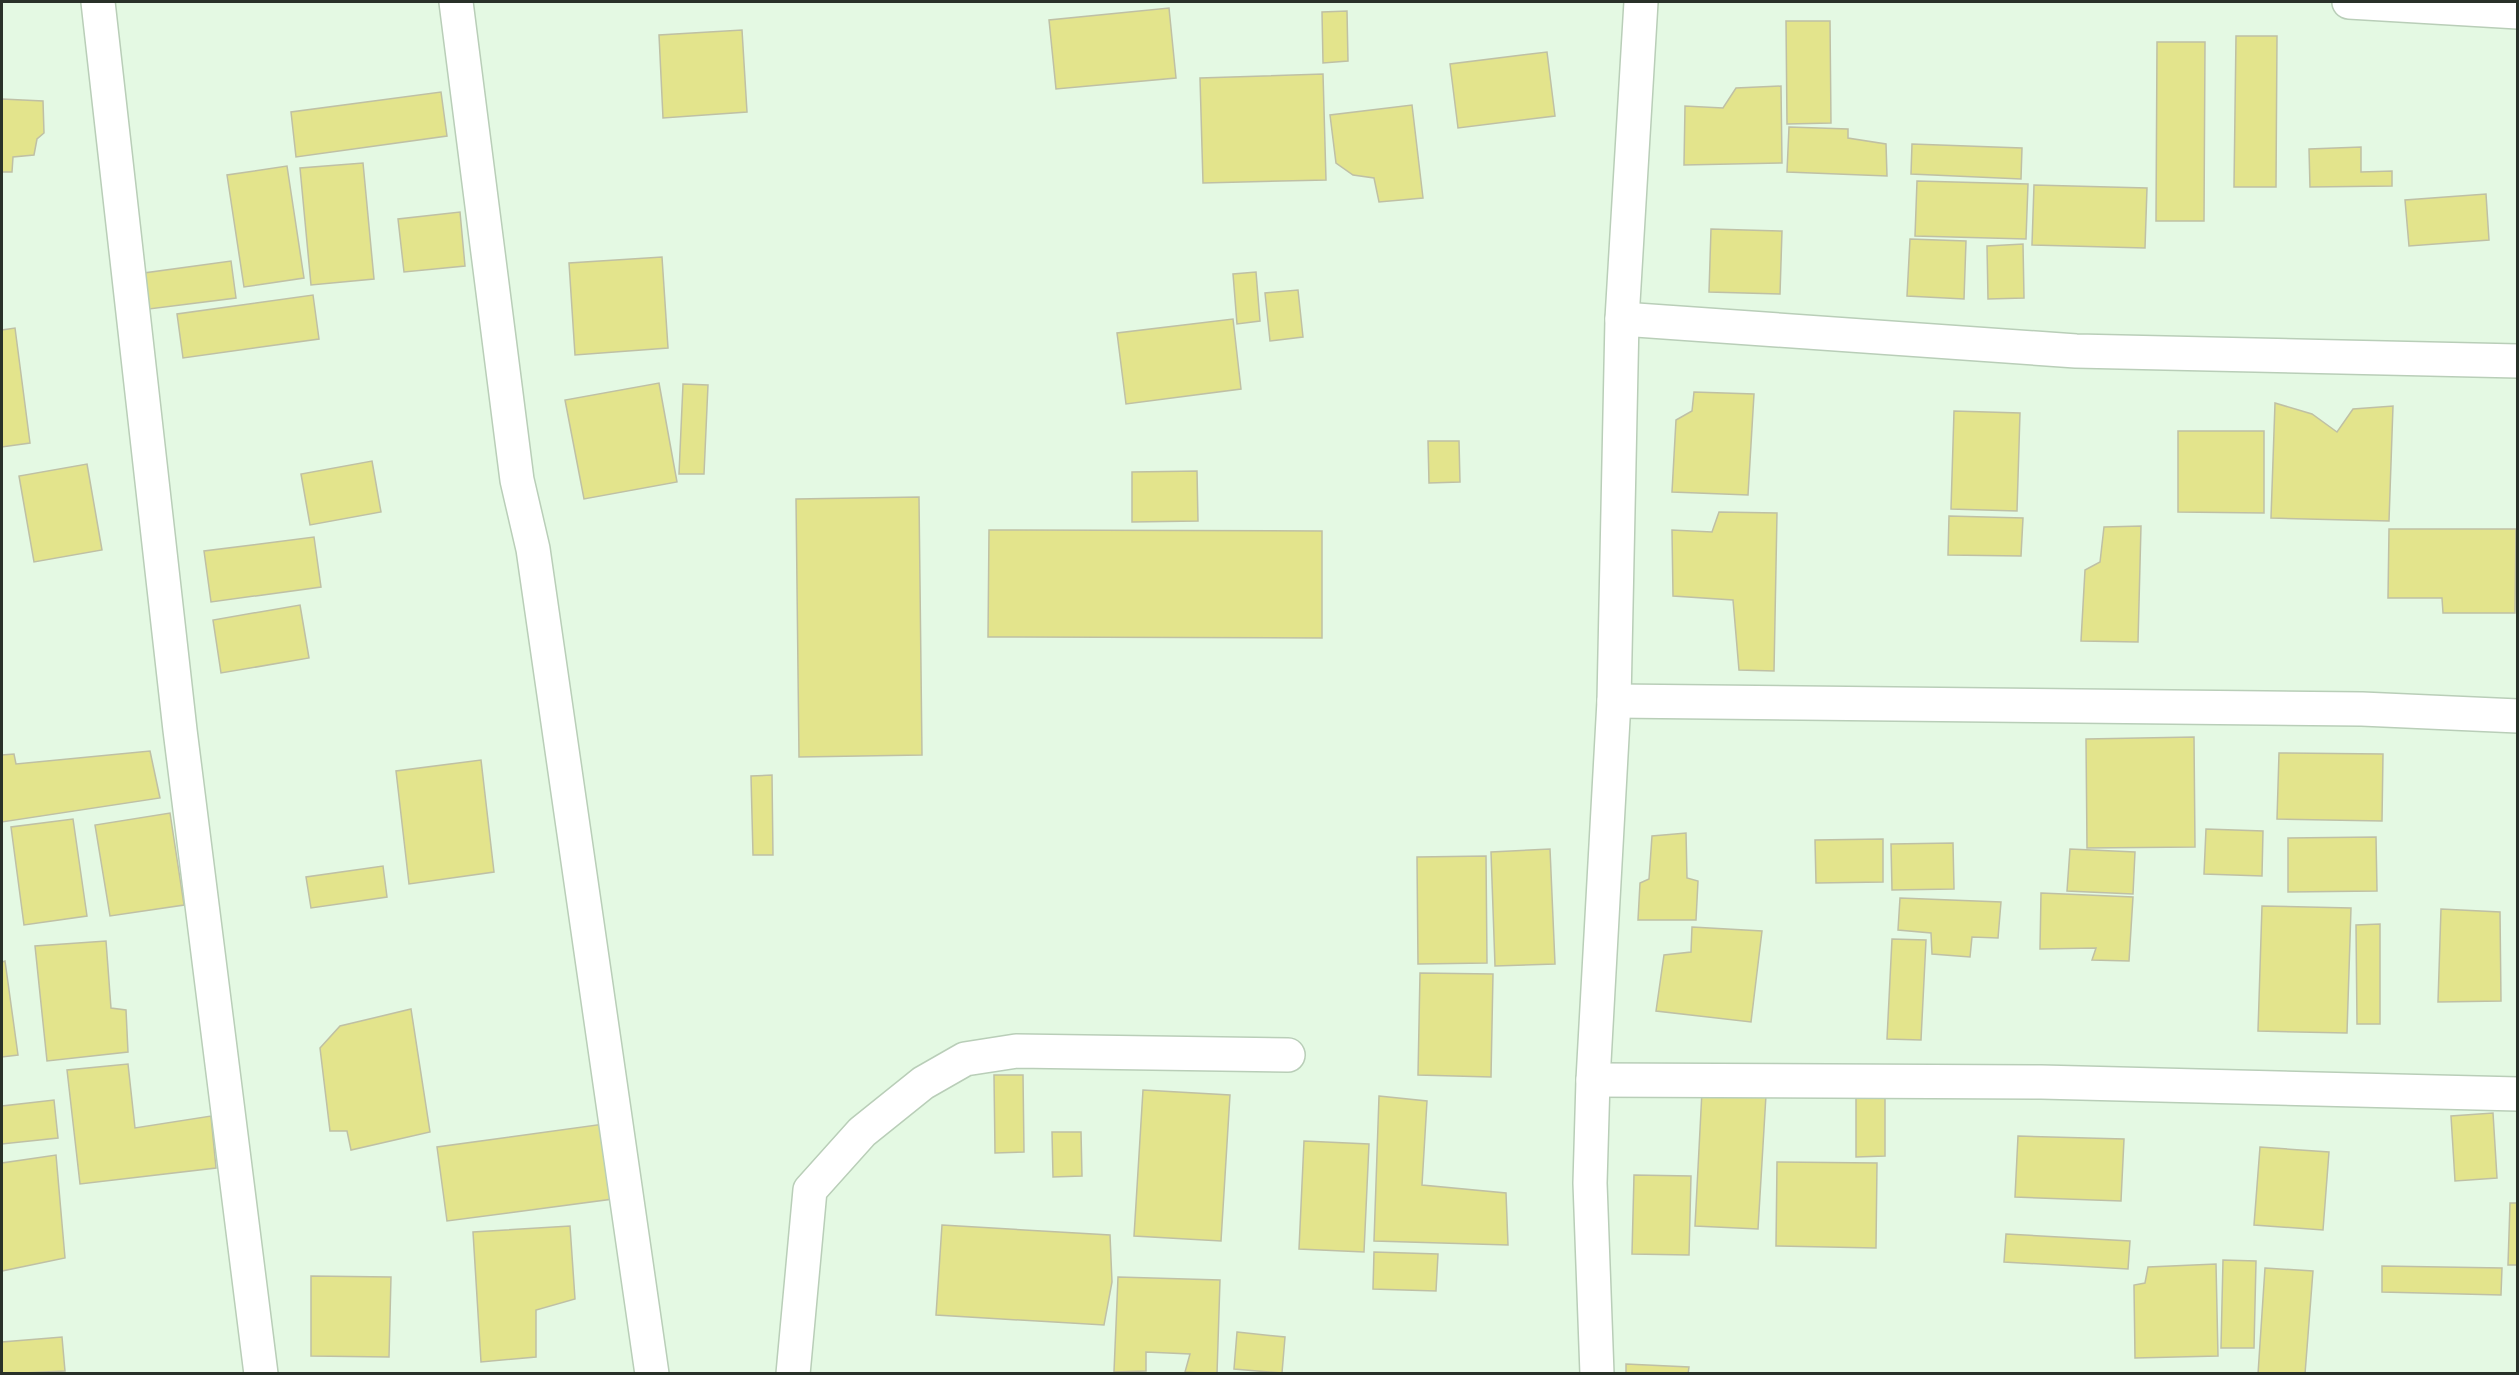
<svg xmlns="http://www.w3.org/2000/svg" width="2519" height="1375" font-family="Barlow,sans-serif">
<rect width="100%" height="100%" fill="#e4f9e3"/>
<g fill="#e3e48c" stroke="#bfc0a5" stroke-width="1.5">
<path d="M 1169,8 L 1176,78 L 1056,89 L 1049,20 Z"/>
<path d="M 1347,11 L 1348,61 L 1323,63 L 1322,12 Z"/>
<path d="M 1786,21 L 1830,21 L 1831,123 L 1787,124 Z"/>
<path d="M 742,30 L 747,112 L 663,118 L 659,35 Z"/>
<path d="M 2236,36 L 2277,36 L 2276,187 L 2234,187 Z"/>
<path d="M 2157,42 L 2205,42 L 2204,221 L 2156,221 Z"/>
<path d="M 1547,52 L 1555,116 L 1458,128 L 1450,64 Z"/>
<path d="M 1323,74 L 1326,180 L 1203,183 L 1200,78 Z"/>
<path d="M 1781,86 L 1782,163 L 1684,165 L 1685,106 L 1723,108 L 1736,88 Z"/>
<path d="M 441,92 L 447,136 L 296,157 L 291,112 Z"/>
<path d="M 2,99 L 43,101 L 44,133 L 37,139 L 34,155 L 13,157 L 12,172 L 2,172 Z"/>
<path d="M 1412,105 L 1423,198 L 1379,202 L 1374,178 L 1353,175 L 1336,163 L 1330,115 Z"/>
<path d="M 1789,127 L 1848,129 L 1848,138 L 1886,144 L 1887,176 L 1787,172 Z"/>
<path d="M 1912,144 L 2022,148 L 2021,179 L 1911,174 Z"/>
<path d="M 2361,147 L 2361,172 L 2392,171 L 2392,186 L 2310,187 L 2309,149 Z"/>
<path d="M 363,163 L 374,279 L 311,285 L 300,168 Z"/>
<path d="M 287,166 L 304,278 L 244,287 L 227,175 Z"/>
<path d="M 1917,181 L 2028,184 L 2026,239 L 1915,236 Z"/>
<path d="M 2034,185 L 2147,188 L 2145,248 L 2032,245 Z"/>
<path d="M 2486,194 L 2489,240 L 2409,246 L 2405,200 Z"/>
<path d="M 460,212 L 465,266 L 404,272 L 398,219 Z"/>
<path d="M 1711,229 L 1782,231 L 1780,294 L 1709,292 Z"/>
<path d="M 1910,239 L 1966,241 L 1964,299 L 1907,296 Z"/>
<path d="M 2023,244 L 2024,298 L 1988,299 L 1987,246 Z"/>
<path d="M 662,257 L 668,348 L 575,355 L 569,263 Z"/>
<path d="M 231,261 L 236,298 L 149,309 L 144,273 Z"/>
<path d="M 1256,272 L 1260,321 L 1237,324 L 1233,274 Z"/>
<path d="M 1298,290 L 1303,337 L 1270,341 L 1265,293 Z"/>
<path d="M 313,295 L 319,339 L 183,358 L 177,314 Z"/>
<path d="M 1233,319 L 1241,389 L 1126,404 L 1117,333 Z"/>
<path d="M 15,328 L 30,443 L 2,447 L 2,330 Z"/>
<path d="M 659,383 L 677,482 L 584,499 L 565,400 Z"/>
<path d="M 683,384 L 708,385 L 704,474 L 679,474 Z"/>
<path d="M 1694,392 L 1754,394 L 1748,495 L 1672,492 L 1676,420 L 1692,411 Z"/>
<path d="M 2275,403 L 2312,414 L 2337,432 L 2353,409 L 2393,406 L 2389,521 L 2271,518 Z"/>
<path d="M 1954,411 L 2020,413 L 2017,511 L 1951,509 Z"/>
<path d="M 2178,431 L 2264,431 L 2264,513 L 2178,512 Z"/>
<path d="M 1428,441 L 1459,441 L 1460,482 L 1429,483 Z"/>
<path d="M 372,461 L 381,512 L 310,525 L 301,474 Z"/>
<path d="M 87,464 L 102,550 L 34,562 L 19,476 Z"/>
<path d="M 1197,471 L 1198,521 L 1132,522 L 1132,472 Z"/>
<path d="M 919,497 L 922,755 L 799,757 L 796,499 Z"/>
<path d="M 1719,512 L 1777,513 L 1774,671 L 1739,670 L 1733,600 L 1673,596 L 1672,530 L 1712,532 Z"/>
<path d="M 1949,516 L 2023,518 L 2021,556 L 1948,555 Z"/>
<path d="M 2141,526 L 2138,642 L 2081,641 L 2085,570 L 2100,562 L 2104,527 Z"/>
<path d="M 2389,529 L 2516,529 L 2515,613 L 2443,613 L 2442,598 L 2388,598 Z"/>
<path d="M 989,530 L 1322,531 L 1322,638 L 988,637 Z"/>
<path d="M 314,537 L 321,587 L 211,602 L 204,551 Z"/>
<path d="M 300,605 L 309,658 L 221,673 L 213,620 Z"/>
<path d="M 2194,737 L 2195,847 L 2087,848 L 2086,739 Z"/>
<path d="M 150,751 L 160,798 L 2,822 L 2,755 L 14,754 L 16,764 Z"/>
<path d="M 2279,753 L 2383,754 L 2382,821 L 2277,819 Z"/>
<path d="M 481,760 L 494,872 L 409,884 L 396,771 Z"/>
<path d="M 772,775 L 773,855 L 753,855 L 751,776 Z"/>
<path d="M 170,813 L 184,905 L 110,916 L 95,825 Z"/>
<path d="M 73,819 L 87,916 L 24,925 L 11,827 Z"/>
<path d="M 2206,829 L 2263,831 L 2262,876 L 2204,874 Z"/>
<path d="M 1686,833 L 1687,878 L 1698,881 L 1696,920 L 1638,920 L 1640,883 L 1649,879 L 1652,836 Z"/>
<path d="M 2376,837 L 2377,891 L 2288,892 L 2288,838 Z"/>
<path d="M 1883,839 L 1883,882 L 1816,883 L 1815,840 Z"/>
<path d="M 1953,843 L 1954,889 L 1892,890 L 1891,844 Z"/>
<path d="M 1550,849 L 1555,964 L 1495,966 L 1491,852 Z"/>
<path d="M 2070,849 L 2135,852 L 2133,894 L 2067,891 Z"/>
<path d="M 1486,856 L 1487,963 L 1418,964 L 1417,857 Z"/>
<path d="M 383,866 L 387,897 L 311,908 L 306,877 Z"/>
<path d="M 2041,893 L 2133,897 L 2129,961 L 2092,960 L 2096,948 L 2040,949 Z"/>
<path d="M 1900,898 L 2001,902 L 1998,938 L 1972,937 L 1970,957 L 1932,954 L 1931,933 L 1898,930 Z"/>
<path d="M 2262,906 L 2351,908 L 2347,1033 L 2258,1031 Z"/>
<path d="M 2441,909 L 2500,912 L 2501,1001 L 2438,1002 Z"/>
<path d="M 2380,924 L 2380,1024 L 2357,1024 L 2356,925 Z"/>
<path d="M 1692,927 L 1762,931 L 1751,1022 L 1656,1011 L 1664,955 L 1691,952 Z"/>
<path d="M 1892,939 L 1926,940 L 1921,1040 L 1887,1039 Z"/>
<path d="M 106,941 L 111,1008 L 126,1010 L 128,1052 L 47,1061 L 35,946 Z"/>
<path d="M 5,961 L 18,1055 L 2,1057 L 2,962 Z"/>
<path d="M 1420,973 L 1493,974 L 1491,1077 L 1418,1075 Z"/>
<path d="M 411,1009 L 430,1132 L 351,1150 L 347,1131 L 330,1131 L 320,1048 L 340,1026 Z"/>
<path d="M 128,1064 L 135,1128 L 211,1116 L 216,1168 L 80,1184 L 67,1070 Z"/>
<path d="M 994,1075 L 1023,1075 L 1024,1152 L 995,1153 Z"/>
<path d="M 1143,1090 L 1230,1095 L 1221,1241 L 1134,1236 Z"/>
<path d="M 1702,1091 L 1766,1095 L 1758,1229 L 1695,1226 Z"/>
<path d="M 1379,1096 L 1427,1101 L 1422,1185 L 1506,1193 L 1508,1245 L 1374,1241 Z"/>
<path d="M 1885,1096 L 1885,1156 L 1856,1157 L 1856,1097 Z"/>
<path d="M 54,1100 L 58,1138 L 2,1144 L 2,1106 Z"/>
<path d="M 2493,1113 L 2497,1178 L 2455,1181 L 2451,1116 Z"/>
<path d="M 604,1124 L 613,1199 L 447,1221 L 437,1147 Z"/>
<path d="M 1052,1132 L 1081,1132 L 1082,1176 L 1053,1177 Z"/>
<path d="M 2018,1136 L 2124,1139 L 2121,1201 L 2015,1197 Z"/>
<path d="M 1304,1141 L 1369,1144 L 1364,1252 L 1299,1249 Z"/>
<path d="M 2260,1147 L 2329,1152 L 2323,1230 L 2254,1225 Z"/>
<path d="M 56,1155 L 65,1258 L 2,1271 L 2,1163 Z"/>
<path d="M 1777,1162 L 1877,1163 L 1876,1248 L 1776,1246 Z"/>
<path d="M 1634,1175 L 1691,1176 L 1689,1255 L 1632,1254 Z"/>
<path d="M 2510,1203 L 2518,1203 L 2518,1265 L 2508,1265 Z"/>
<path d="M 942,1225 L 1110,1235 L 1112,1282 L 1104,1325 L 936,1315 Z"/>
<path d="M 570,1226 L 575,1299 L 536,1310 L 536,1357 L 481,1362 L 473,1232 Z"/>
<path d="M 2006,1234 L 2130,1241 L 2128,1269 L 2004,1262 Z"/>
<path d="M 1374,1252 L 1438,1254 L 1436,1291 L 1373,1289 Z"/>
<path d="M 2223,1260 L 2256,1261 L 2254,1348 L 2221,1348 Z"/>
<path d="M 2216,1264 L 2218,1356 L 2135,1358 L 2134,1285 L 2145,1283 L 2148,1267 Z"/>
<path d="M 2382,1266 L 2502,1268 L 2501,1295 L 2382,1292 Z"/>
<path d="M 2265,1268 L 2313,1271 L 2305,1374 L 2258,1374 Z"/>
<path d="M 311,1276 L 391,1277 L 389,1357 L 311,1356 Z"/>
<path d="M 1118,1277 L 1220,1280 L 1217,1374 L 1185,1372 L 1190,1354 L 1146,1352 L 1146,1371 L 1114,1372 Z"/>
<path d="M 1237,1332 L 1285,1337 L 1282,1373 L 1234,1369 Z"/>
<path d="M 62,1337 L 65,1371 L 2,1374 L 2,1342 Z"/>
<path d="M 1626,1364 L 1689,1367 L 1688,1374 L 1626,1374 Z"/>
</g>
<g fill="none" stroke-linecap="round" stroke-linejoin="round">
<g stroke="#b9ceb8" stroke-width="36">
<g id="minor">
<path d="M 98,2 L 180,730 L 261,1374"/>
<path d="M 456,2 L 517,480 L 533,549 L 652,1374"/>
<path d="M 2349,2 L 2518,12"/>
<path d="M 1622,319 L 2076,351 L 2518,361"/>
<path d="M 1614,701 L 2362,709 L 2518,716"/>
<path d="M 1593,1080 L 2041,1082 L 2518,1094"/>
<path d="M 793,1374 L 810,1190 L 862,1132 L 923,1083 L 965,1059 L 1016,1051 L 1288,1055"/>
<path d="M 1597,1374 L 1590,1183 L 1593,1080 L 1614,701 L 1622,319 L 1641,2"/>
</g>
</g>
<use href="#minor" stroke="#fff" stroke-width="33"/>
</g>
<rect width="2519" height="1375" fill="none" stroke="#293129" stroke-width="6"/>
</svg>
